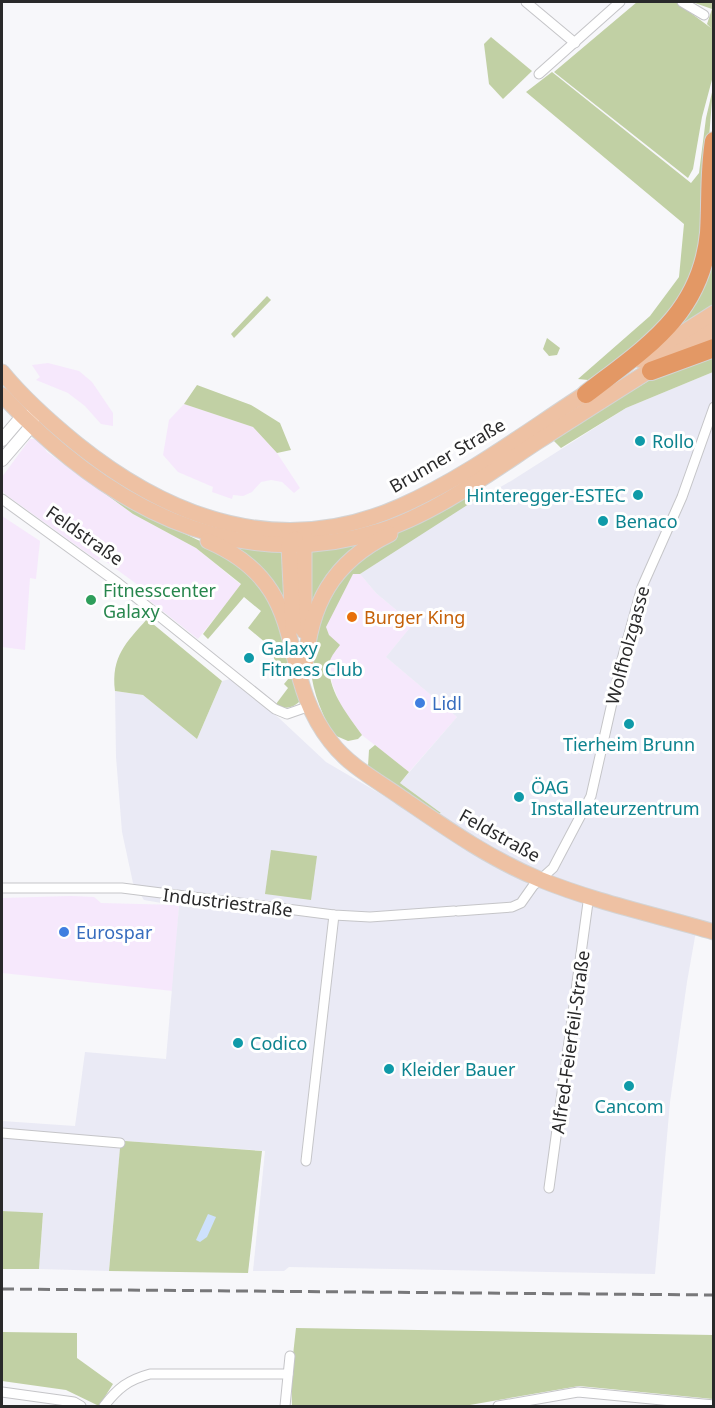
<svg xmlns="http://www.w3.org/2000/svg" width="715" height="1408" font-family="'Noto Sans',sans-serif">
<rect width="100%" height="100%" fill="#f7f7fa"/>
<g fill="#f6e8fc">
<path d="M 48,363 L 79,371 L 92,382 L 113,413 L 113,426 L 101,424 L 85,406 L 68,393 L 36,380 L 40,377 L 32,365 Z"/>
<path d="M 184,404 L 253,427 L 277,453 L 300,488 L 294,493 L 282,482 L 271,480 L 261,482 L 252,492 L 243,496 L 233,495 L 232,499 L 212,492 L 213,487 L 178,472 L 163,455 L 169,420 Z"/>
<path d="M 30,439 L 39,439 L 47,452 L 133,514 L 196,548 L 241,585 L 198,639 L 145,597 L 149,593 L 101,558 L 98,561 L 5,494 L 2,490 L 2,477 Z"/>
<path d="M 2,516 L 40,541 L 36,579 L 30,578 L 25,650 L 2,647 Z"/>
<path d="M 353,574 L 360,574 L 376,593 L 413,624 L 386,657 L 457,717 L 409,772 L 362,735 L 341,706 L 332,683 L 329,635 L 325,627 Z"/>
<path d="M 71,896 L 94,897 L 101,903 L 179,905 L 173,991 L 2,973 L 2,898 Z"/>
</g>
<path fill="#eaeaf5" d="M 713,372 L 713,924 L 698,920 L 687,982 L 670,1102 L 655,1274 L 289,1267 L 284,1271 L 253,1271 L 265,1151 L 125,1141 L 120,1148 L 109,1271 L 39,1269 L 43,1214 L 2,1211 L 2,1121 L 75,1126 L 85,1052 L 166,1059 L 179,906 L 144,900 L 133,883 L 122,832 L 116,757 L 115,691 L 143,695 L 197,739 L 222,681 L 230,679 L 279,718 L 326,762 L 432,824 L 441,813 L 400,783 L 457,717 L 386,657 L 413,624 L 376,593 L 360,574 L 442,519 L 486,493 L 490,493 L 511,481 L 626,408 Z"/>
<g fill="#c1d0a4">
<path d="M 637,2 L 676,2 L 711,28 L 707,24 L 712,9 L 692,2 L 713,2 L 713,76 L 702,117 L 693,169 L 688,178 L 554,72 Z"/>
<path d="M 491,37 L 532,71 L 503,99 L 489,84 L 484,44 Z"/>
<path d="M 552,72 L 691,183 L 699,173 L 706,118 L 713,88 L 700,250 L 681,301 L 639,345 L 588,380 L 578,379 L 650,316 L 679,277 L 684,224 L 526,92 Z"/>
<path d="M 713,230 L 713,305 L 671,333 Z"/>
<path d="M 267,296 L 271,300 L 234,338 L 231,334 Z"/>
<path d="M 547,338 L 560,348 L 557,355 L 549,356 L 543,349 Z"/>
<path d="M 713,353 L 713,372 L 626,408 L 561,448 L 552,439 L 655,377 Z"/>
<path d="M 197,385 L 251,405 L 280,423 L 291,450 L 277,453 L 253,427 L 184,404 Z"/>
<path d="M 87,476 L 160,522 L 219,550 L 246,568 L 272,599 L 301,700 C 295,707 285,711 276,704 L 288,688 L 284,684 L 289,678 L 276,668 L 272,648 L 248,628 L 261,611 L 244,597 L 208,639 L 203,634 L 241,584 L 196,548 L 133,514 L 85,479 Z"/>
<path d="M 482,488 L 486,493 L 360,574 L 353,574 L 326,627 L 329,635 L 340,645 C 337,649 331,656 330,661 C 325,688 348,715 362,735 L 358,739 L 348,741 L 334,735 C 301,680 302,629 340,578 C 350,564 378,544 393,535 C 420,516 453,505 482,488 Z"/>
<path d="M 363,540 L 313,604 L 311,604 L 311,550 Z"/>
<path d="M 231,545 L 285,551 L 290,613 Z"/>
<path d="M 147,619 L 222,681 L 197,739 L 143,695 L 115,691 C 111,656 126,643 147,619 Z"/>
<path d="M 375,745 L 409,772 L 400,783 L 441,813 L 437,814 L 368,766 L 369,750 Z"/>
<path d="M 271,850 L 317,856 L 311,900 L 265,894 Z"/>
<path d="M 125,1141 L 262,1151 L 248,1273 L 109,1271 L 120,1148 Z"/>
<path d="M 2,1211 L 43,1213 L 39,1269 L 2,1269 Z"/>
<path d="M 296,1328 L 713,1335 L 713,1399 L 579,1386 L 464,1406 L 292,1406 L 291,1373 Z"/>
<path d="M 2,1332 L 77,1333 L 77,1358 L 113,1384 L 99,1406 L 66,1390 L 2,1381 Z"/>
</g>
<path fill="#cee1fc" d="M 208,1214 L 216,1217 L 207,1237 L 200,1242 L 196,1240 Z"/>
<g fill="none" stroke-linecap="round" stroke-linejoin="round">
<g stroke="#c5c5c8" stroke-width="11">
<g id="minor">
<path d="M 526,2 L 575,43"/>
<path d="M 682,2 L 704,15"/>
<path d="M 539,74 L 620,2"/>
<path d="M 2,499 L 118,583 L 275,709 L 287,714 L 310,706"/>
<path d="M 2,888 L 122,888 L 334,915 L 370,917 L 454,911"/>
<path d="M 458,911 L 512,907 L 521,903 L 533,886 L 553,868 L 591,796 L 621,663 L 642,587 L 682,497 L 714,407"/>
<path d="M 2,1133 L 120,1143"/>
<path d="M 306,1161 L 334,915"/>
<path d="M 549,1188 L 589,895"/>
<path d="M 2,1392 L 74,1402 L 81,1406"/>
<path d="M 104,1406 C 118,1388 128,1380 150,1374 L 288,1374"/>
<path d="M 285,1406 L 290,1356"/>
<path d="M 498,1406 L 578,1392 L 714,1405"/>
</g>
</g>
<g stroke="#c5c5c8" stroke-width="14">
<g id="tertiary">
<path d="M 2,440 L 19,420 L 32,414"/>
<path d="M 2,460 L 27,431 L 34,418"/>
</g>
</g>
<g stroke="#d4d4d4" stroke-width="17">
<g id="primary">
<path d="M 640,360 L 714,313"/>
<path d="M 2,372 C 24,399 50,422 77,444 C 173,521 282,559 401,506 C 469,476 531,428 594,388"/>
<path d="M 2,395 C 102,502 230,577 380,531 C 434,514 490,473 537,442 C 596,404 655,367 714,330"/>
<path d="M 304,535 L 304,631"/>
<path d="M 208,541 C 315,587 273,669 331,742 C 349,766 378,781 402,798 C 446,828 490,859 539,879 C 595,902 656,915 714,932"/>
<path d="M 293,627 L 289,546 L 295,539"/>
<path d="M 305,667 C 310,605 332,562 390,534"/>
</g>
</g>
<g stroke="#d4d4d4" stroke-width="20">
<g id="motorway">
<path d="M 651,371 L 714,348"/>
<path d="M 586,394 C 645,348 701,315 709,233 C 711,202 709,172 714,141"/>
</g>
</g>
<use href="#minor" stroke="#fff" stroke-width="9"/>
<use href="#tertiary" stroke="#fff" stroke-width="12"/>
<use href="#primary" stroke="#eec1a3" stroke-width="15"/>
<use href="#motorway" stroke="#e39865" stroke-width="18"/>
<path stroke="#78787a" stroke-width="3" stroke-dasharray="12 6" stroke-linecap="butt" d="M 2,1289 L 714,1295"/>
</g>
<g fill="#0f9aa8" stroke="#fff" stroke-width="2">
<circle cx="640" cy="441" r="6"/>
<circle cx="638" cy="495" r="6"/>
<circle cx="603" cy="521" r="6"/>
<circle cx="249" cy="658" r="6"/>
<circle cx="629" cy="724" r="6"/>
<circle cx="519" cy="797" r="6"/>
<circle cx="238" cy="1043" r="6"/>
<circle cx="389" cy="1069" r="6"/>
<circle cx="629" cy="1086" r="6"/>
</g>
<circle fill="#2e9e5b" stroke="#fff" stroke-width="2" cx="91" cy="600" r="6"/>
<circle fill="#e8710a" stroke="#fff" stroke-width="2" cx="352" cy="617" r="6"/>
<g fill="#3f7fe0" stroke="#fff" stroke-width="2">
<circle cx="420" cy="703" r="6"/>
<circle cx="64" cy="932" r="6"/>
</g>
<g text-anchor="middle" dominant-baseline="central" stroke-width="6" stroke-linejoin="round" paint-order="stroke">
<g font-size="18" fill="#0d838f" stroke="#fff" text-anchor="start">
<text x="652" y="441">Rollo</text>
<text x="626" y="495" text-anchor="end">Hinteregger-ESTEC</text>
<text x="615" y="521">Benaco</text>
<text x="261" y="648">Galaxy<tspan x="261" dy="21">Fitness Club</tspan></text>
<text x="629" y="744" text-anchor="middle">Tierheim Brunn</text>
<text x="531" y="787">ÖAG<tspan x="531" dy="21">Installateurzentrum</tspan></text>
<text x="250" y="1043">Codico</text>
<text x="401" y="1069">Kleider Bauer</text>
<text x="629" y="1106" text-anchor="middle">Cancom</text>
</g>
<g font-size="18" fill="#29292a" stroke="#fff">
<text transform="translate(447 455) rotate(-30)">Brunner Straße</text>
<text transform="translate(85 535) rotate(35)">Feldstraße</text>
<text transform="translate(627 645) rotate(-75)">Wolfholzgasse</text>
<text transform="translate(500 835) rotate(29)">Feldstraße</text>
<text transform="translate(228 902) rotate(7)">Industriestraße</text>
<text transform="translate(570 1042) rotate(-82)">Alfred-Feierfeil-Straße</text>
</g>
<g font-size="18" fill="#27864d" stroke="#fff" text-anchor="start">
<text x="103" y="590">Fitnesscenter<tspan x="103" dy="21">Galaxy</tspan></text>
</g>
<g font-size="18" fill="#c56008" stroke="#fff" text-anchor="start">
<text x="364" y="617">Burger King</text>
</g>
<g font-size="18" fill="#366cbe" stroke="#fff" text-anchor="start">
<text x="432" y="703">Lidl</text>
<text x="76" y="932">Eurospar</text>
</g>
</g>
<rect width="715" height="1408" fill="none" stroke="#29292a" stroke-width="6"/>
</svg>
